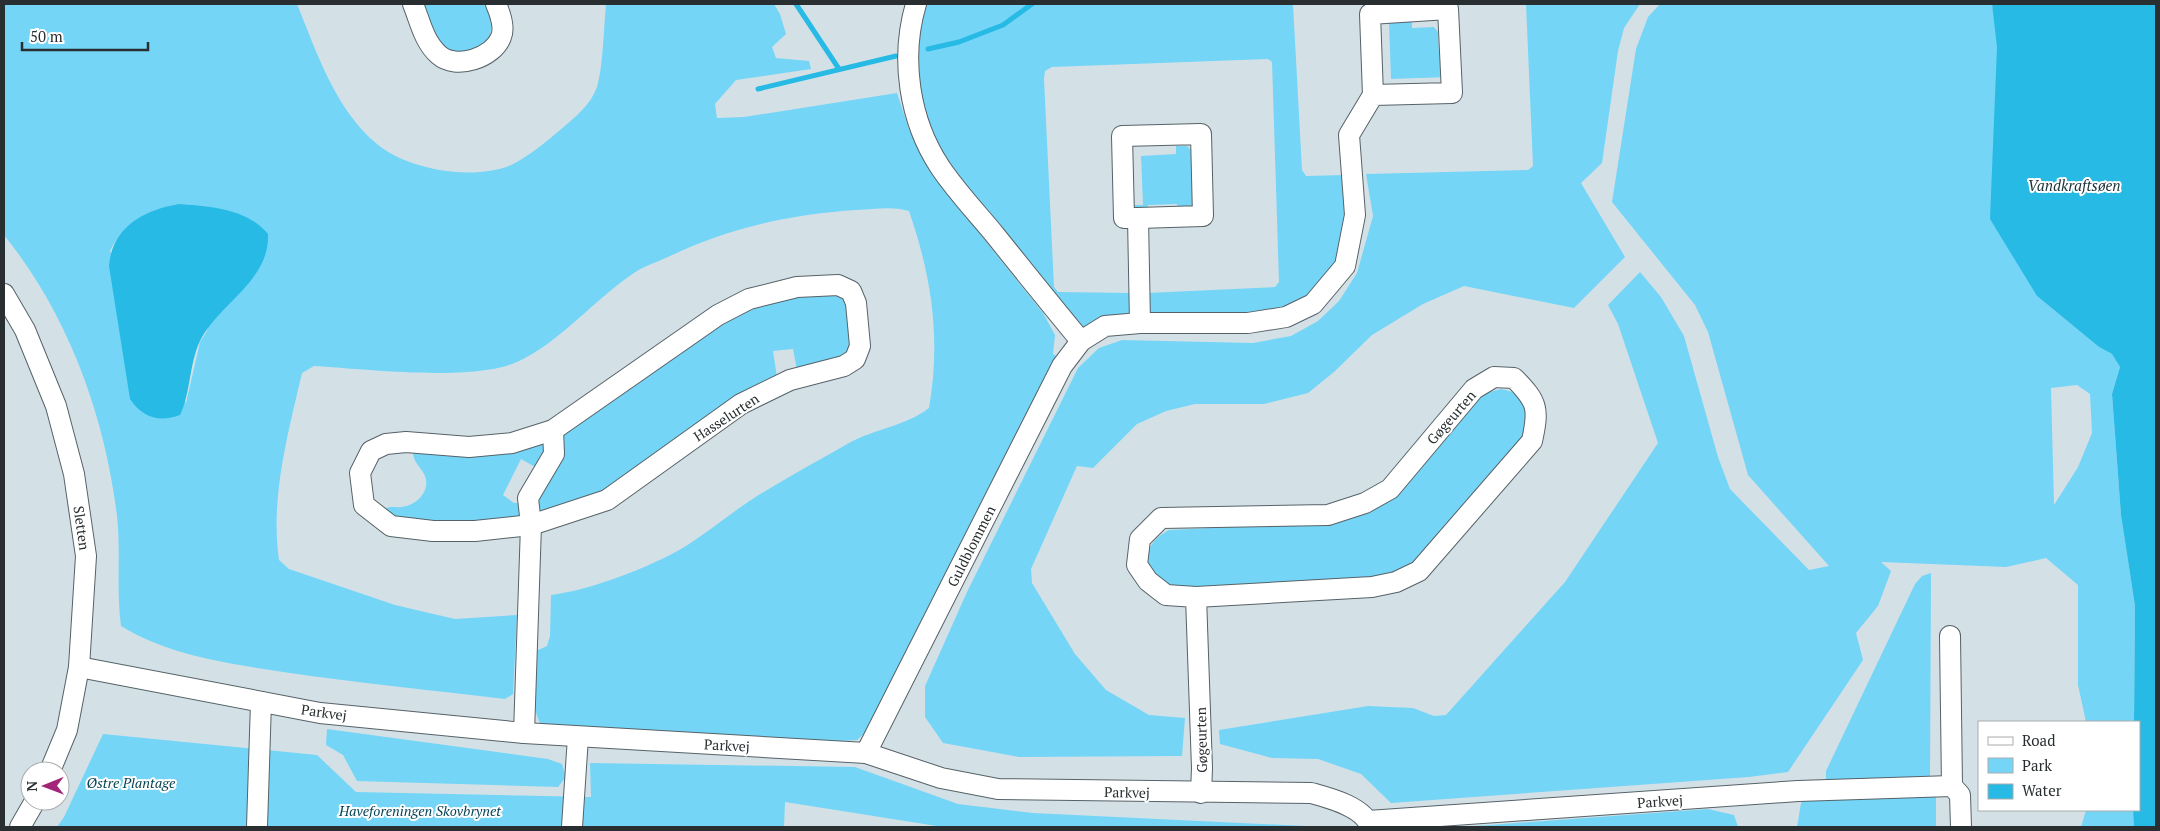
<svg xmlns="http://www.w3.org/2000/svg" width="2160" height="831" font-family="'PT Serif',serif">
<rect width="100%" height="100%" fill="#d3e1e7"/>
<g fill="#75d5f7" fill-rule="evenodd">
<path d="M 4,4 L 297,4 C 317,53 335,109 377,144 C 408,170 473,181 511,165 C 528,157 546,142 560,130 C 575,117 590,106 597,87 C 603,68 604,25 606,4 L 774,4 L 780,14 L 786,34 L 772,47 L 776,58 L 809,61 L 811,69 L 736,80 L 715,104 L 717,118 L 744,117 L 897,93 L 909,129 L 936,179 L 1043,313 L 1055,335 L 1053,354 L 1060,358 L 866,732 L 857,740 L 839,741 L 609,734 L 544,728 C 528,711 536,673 536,651 L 547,646 L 550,636 L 551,595 C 591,590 651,567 686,546 C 707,533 727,516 748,502 C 780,481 816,462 849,443 C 874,429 906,426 929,408 C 941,339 932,278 909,211 C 892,206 875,209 857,210 C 791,214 728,228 668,257 C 657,262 644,266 634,273 C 595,299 558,344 517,362 C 471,382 366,369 314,366 L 302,373 C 288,434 270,497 279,560 L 289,569 L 395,605 L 455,619 L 517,615 L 513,694 L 505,699 C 431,690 357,683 283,672 C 227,663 170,656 121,626 C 116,589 121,552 117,516 C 105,416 68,314 4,235 ZM 179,204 L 205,206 L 236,214 L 207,331 L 200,342 L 186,403 L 110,251 C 125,220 149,216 179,204 Z"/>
<path d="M 421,4 L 485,4 C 496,32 493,39 469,55 L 443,49 Z"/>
<path d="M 924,4 L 1293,4 L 1302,170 L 1306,176 L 1344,175 L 1346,217 L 1340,256 L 1324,283 L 1282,314 L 1151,315 L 1147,293 L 1275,287 L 1279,282 L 1272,62 L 1268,59 L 1052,67 L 1045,71 L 1044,79 L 1054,287 L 1058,292 L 1132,293 L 1132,309 L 1125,318 L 1084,330 L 959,186 L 923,116 L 912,47 Z"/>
<path d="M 1526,4 L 1640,4 L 1624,28 L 1618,51 L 1602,163 L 1581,183 L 1625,257 L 1574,308 L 1464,286 L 1423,304 L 1372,335 L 1334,372 L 1308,393 L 1264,404 L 1195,404 L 1166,411 L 1137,424 L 1093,468 L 1077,466 L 1031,569 L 1032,583 L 1075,654 L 1106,690 L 1149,715 L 1185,718 L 1182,756 L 1019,757 L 943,743 L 925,717 L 925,686 L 967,592 L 1078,368 L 1099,348 L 1122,340 L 1253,343 L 1291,336 L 1318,321 L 1339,301 L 1357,273 L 1373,216 L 1366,174 L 1528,170 L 1533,166 Z"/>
<path d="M 1660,4 L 1992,4 L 2037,296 L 2099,347 L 2112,354 L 2120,367 L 2112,394 L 2121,515 L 2135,606 L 2134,722 L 2086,722 L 2078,685 L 2078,585 L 2046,558 L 2006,567 L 1881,562 L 1891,571 L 1878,606 L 1856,633 L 1863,660 L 1788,772 L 1749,777 L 1391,803 L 1361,774 L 1318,759 L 1272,758 L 1220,744 L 1219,730 L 1368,706 L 1413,708 L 1434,716 L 1446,715 L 1565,582 L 1658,443 L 1618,324 L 1608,305 L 1640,272 L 1661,297 L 1684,336 L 1718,457 L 1730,489 L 1809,570 L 1829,566 L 1748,475 L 1708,332 L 1695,305 L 1612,202 L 1636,49 L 1648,17 ZM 2077,385 L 2090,394 L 2092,433 L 2078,467 L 2054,505 L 2051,388 Z"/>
<path d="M 1412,20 L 1412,28 L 1434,27 L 1438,32 L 1439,54 L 1446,54 L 1448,77 L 1391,79 L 1389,22 Z"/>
<path d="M 1176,146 L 1187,146 L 1194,153 L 1196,202 L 1188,211 L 1178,211 L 1177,204 L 1148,205 L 1148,213 L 1137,212 L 1132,205 L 1143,205 L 1141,156 L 1176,154 Z"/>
<path d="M 802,293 L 841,294 L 849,304 L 853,342 L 846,355 L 797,370 L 793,349 L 773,351 L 777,377 L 605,492 L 537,514 L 535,499 L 565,431 L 705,333 L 745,312 Z"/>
<path d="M 1501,389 C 1529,394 1528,407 1527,431 L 1428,553 L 1414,564 L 1379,580 L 1165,589 L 1147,571 C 1146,551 1150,540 1169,530 L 1331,522 L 1388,500 L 1407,485 L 1472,404 L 1482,394 Z"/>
<path d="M 545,440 L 549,444 L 537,468 L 521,459 L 503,495 L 514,503 L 522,503 L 522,516 L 517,522 L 406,522 L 380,511 C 392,505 391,508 402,507 C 418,505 432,489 424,474 C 419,465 412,460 413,450 Z"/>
<path d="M 1931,573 L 1930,781 L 1826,784 L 1826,771 L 1915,584 L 1922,576 Z"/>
<path d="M 327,729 L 548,759 L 562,764 L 566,777 L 558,787 L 357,781 L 343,755 L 326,745 Z"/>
<path d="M 103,734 L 317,755 L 356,792 L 591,797 L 590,763 L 855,767 L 958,804 L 1033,813 L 1327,827 L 943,827 L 785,802 L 784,827 L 57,827 L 64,817 Z"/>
<path d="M 1936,792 L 1936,827 L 1797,827 L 1801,803 L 1807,797 Z"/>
<path d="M 1708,809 L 1734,815 L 1738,827 L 1462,827 Z"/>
<path d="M 2086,810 L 2133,810 L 2134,827 L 2081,827 Z"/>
</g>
<g fill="#26bae5">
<path d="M 1992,4 L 2156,4 L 2156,827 L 2134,827 L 2133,810 L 2139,810 L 2139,722 L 2134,722 L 2135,606 L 2121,515 L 2112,394 L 2120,367 L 2112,354 L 2099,347 L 2037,296 L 1990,219 L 1997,47 Z"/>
<path d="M 179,204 C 209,206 248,209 268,234 C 270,281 219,303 200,341 C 189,364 191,392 180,415 C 159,423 142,417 130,399 L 109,266 C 112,227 144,210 179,204 Z"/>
</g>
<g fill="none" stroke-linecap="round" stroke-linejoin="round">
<g stroke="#26bae5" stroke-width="5">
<path d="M 796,4 L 839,69"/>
<path d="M 928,49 L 959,42 L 1003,25 L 1032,4"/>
<path d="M 758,89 L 896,56"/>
</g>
<g stroke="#566267" stroke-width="22">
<g id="minor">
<path d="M 413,4 C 420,21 424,42 439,55 C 456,70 493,58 501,37 C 505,28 500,13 496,4"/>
<path d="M 916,4 C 900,58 909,120 940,167 C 956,191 977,213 995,235 C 1023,270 1052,306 1081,341"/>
<path d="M 1138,218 L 1124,218 L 1122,136 L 1201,134 L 1203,216 L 1138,218 L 1140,323"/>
<path d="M 838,285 L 851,291 L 856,303 L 860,346 L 855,359 L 844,366 L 790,380 L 741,404 L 607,500 L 531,525 L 475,531 L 433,531 L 391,526 L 364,505 L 360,473 L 371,451 L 386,444 L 406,442 L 469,447 L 512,443 L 553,430 L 718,315 L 749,299 L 797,287 Z"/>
<path d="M 4,294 L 25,330 L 56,406 L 74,474 L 86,556 L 79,667 L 67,730 L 50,771"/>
<path d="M 1196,597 L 1372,587 L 1396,582 L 1419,571 L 1532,441 C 1539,409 1538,402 1514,378 L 1494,377 L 1474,389 L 1390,489 L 1365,503 L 1328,515 L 1161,518 L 1140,539 L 1137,565 L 1148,581 L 1166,595 L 1196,597 L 1202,768 L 1201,793"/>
<path d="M 1950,636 L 1952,786 L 1960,795 L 1961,827"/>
<path d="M 79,667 L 320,713 L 524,733 L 866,753 L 941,778 L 998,789 L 1311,793 C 1329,798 1365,807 1370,827"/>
<path d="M 524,733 L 531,525 L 528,498 L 554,454 L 553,430"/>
<path d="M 866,753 L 1062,366 L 1081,341 L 1105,326 L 1140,323 L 1248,323 L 1286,317 L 1313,304 L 1345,266 L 1355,215 L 1349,135 L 1373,95 L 1452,93 L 1448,9 L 1370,14 L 1373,95"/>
<path d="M 1368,821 L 1798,791 L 1952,786"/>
<path d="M 20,827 L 35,801"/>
<path d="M 257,827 L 261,702"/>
<path d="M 572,827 L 578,737"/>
</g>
</g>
<use href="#minor" stroke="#fff" stroke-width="20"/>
</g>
<g text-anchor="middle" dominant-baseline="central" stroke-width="4" stroke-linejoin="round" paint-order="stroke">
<g font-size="14" fill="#292f31" stroke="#fff">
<text transform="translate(726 417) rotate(-33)">Hasselurten</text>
<text transform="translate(1451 417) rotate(-49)">Gøgeurten</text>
<text transform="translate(82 528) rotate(82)">Sletten</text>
<text transform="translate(971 546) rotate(-63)">Guldblommen</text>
<text transform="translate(324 712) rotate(8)">Parkvej</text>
<text transform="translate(1201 740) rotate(-91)">Gøgeurten</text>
<text transform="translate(727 745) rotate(3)">Parkvej</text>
<text transform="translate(1127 792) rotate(1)">Parkvej</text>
<text transform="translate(1660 801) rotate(-4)">Parkvej</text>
</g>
<g font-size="14" font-style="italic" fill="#074456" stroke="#fff">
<text x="131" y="782">Østre Plantage</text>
<text x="420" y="810">Haveforeningen Skovbrynet</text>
</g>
<g font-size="15" font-style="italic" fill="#1b323a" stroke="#fff">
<text x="2074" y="185">Vandkraftsøen</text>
</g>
</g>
<rect width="2160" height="831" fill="none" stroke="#292f31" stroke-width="10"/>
<rect x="1978" y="721" width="162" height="90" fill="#ffffff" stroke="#a9acad"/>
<rect x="1988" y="737" width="25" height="8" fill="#ffffff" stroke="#a9acad"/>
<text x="2022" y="746" font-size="15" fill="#292f31">Road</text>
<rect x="1988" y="758" width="25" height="15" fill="#75d5f7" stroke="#a9acad"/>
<text x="2022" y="771" font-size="15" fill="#292f31">Park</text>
<rect x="1988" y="784" width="25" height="15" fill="#26bae5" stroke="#a9acad"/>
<text x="2022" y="796" font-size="15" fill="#292f31">Water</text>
<g transform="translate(45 786) rotate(269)"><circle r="24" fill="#ffffff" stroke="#a9acad"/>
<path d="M0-4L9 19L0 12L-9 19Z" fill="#a32578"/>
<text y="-8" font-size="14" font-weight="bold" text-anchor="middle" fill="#292f31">N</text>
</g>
<path d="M22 42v8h126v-8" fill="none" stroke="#292f31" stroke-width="2.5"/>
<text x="30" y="42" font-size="15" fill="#292f31" stroke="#ffffff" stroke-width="4" paint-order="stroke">50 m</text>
</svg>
